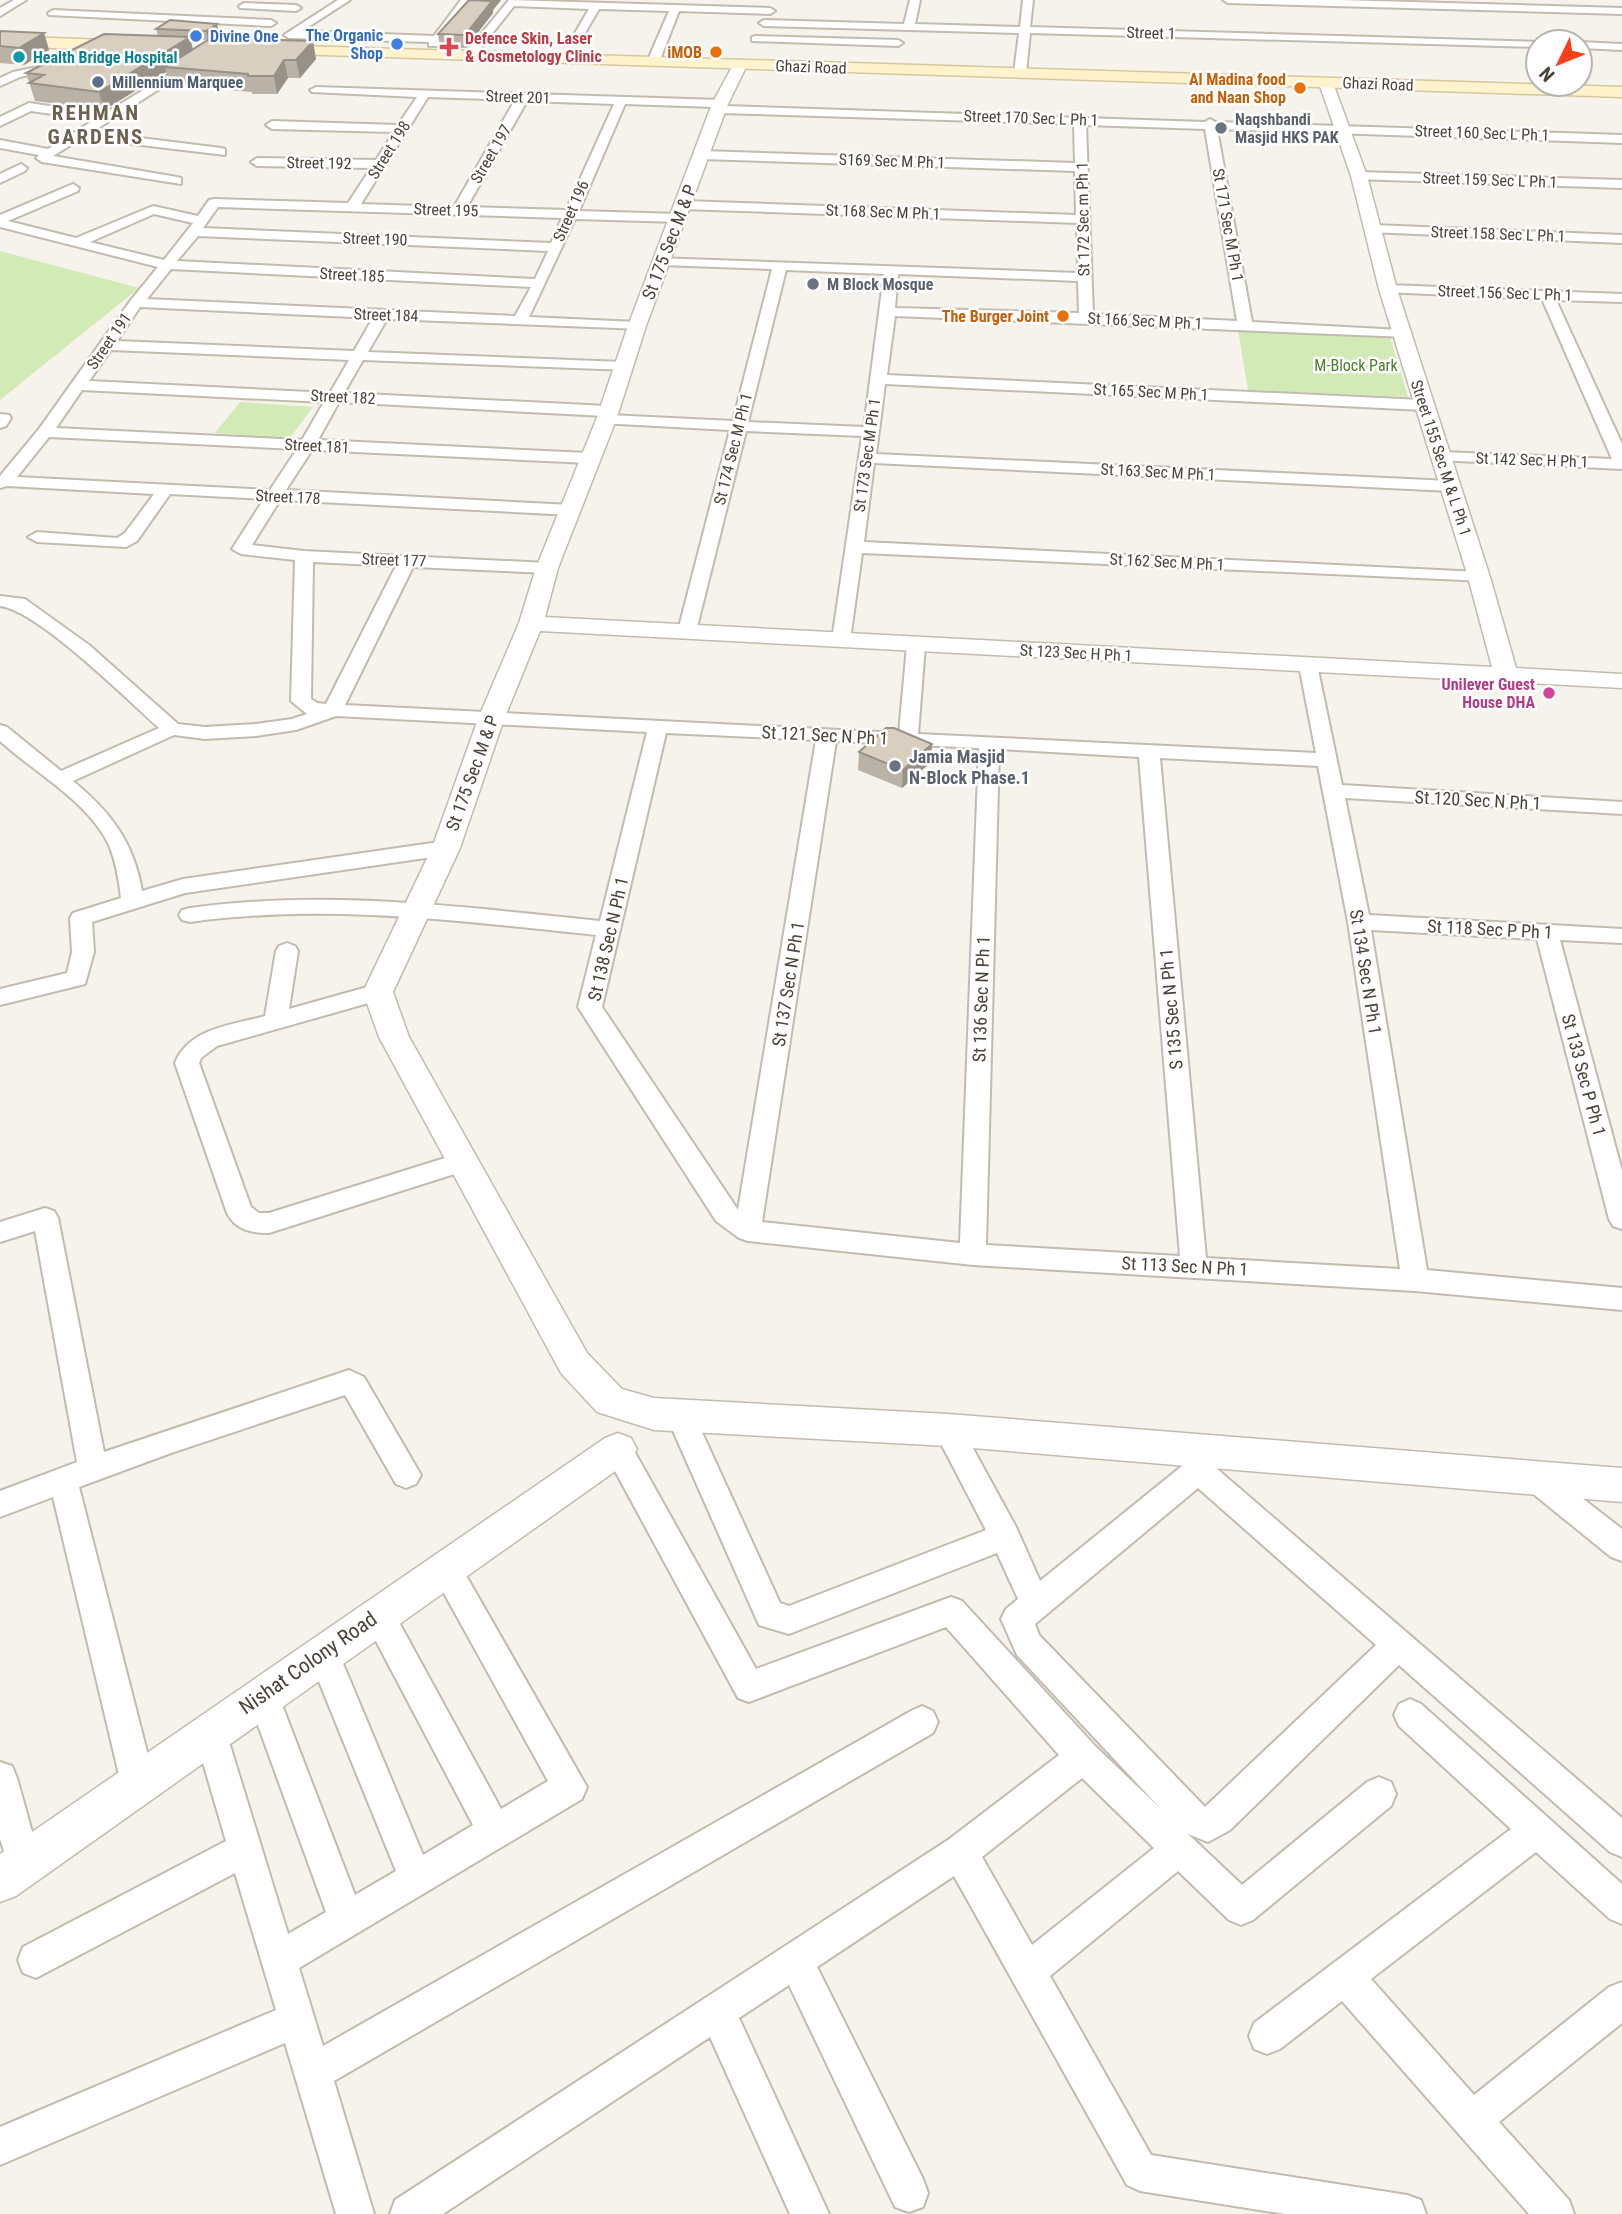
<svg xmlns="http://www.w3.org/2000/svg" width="1622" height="2214" font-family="'Roboto Condensed',sans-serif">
<rect width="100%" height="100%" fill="#f6f3ec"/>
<g fill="#d2eab5">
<path d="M 0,251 L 139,288 L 0,400 Z"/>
<path d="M 1238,330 L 1390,337 L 1408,397 L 1248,390 Z"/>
<path d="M 240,402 L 313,407 L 289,439 L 215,433 Z"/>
</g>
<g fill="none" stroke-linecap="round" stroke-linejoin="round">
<g stroke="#c2bbae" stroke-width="4">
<g id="minor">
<path d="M 14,0 L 26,0 L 0,16 L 0,8 Z"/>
<path d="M 338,0 L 350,0 L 302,31 L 434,36 L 461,0 L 471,0 L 437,46 L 429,46 L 429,42 L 289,38 L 284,35 Z"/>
<path d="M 509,0 L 770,8 L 775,11 L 770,14 L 679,11 L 659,62 L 653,65 L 647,62 L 669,11 L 599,9 L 581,40 L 576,43 L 571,40 L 589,9 L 514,6 L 472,59 L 464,59 L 464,55 Z"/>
<path d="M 910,0 L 920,0 L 915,24 L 1020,27 L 1023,0 L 1033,0 L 1030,27 L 1542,42 L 1538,42 L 1538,47 L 1030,33 L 1026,73 L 1020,76 L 1014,73 L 1019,33 L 764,26 L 759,23 L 764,20 L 904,24 Z"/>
<path d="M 1223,0 L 1340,0 L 1622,8 L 1622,14 L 1228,3 Z"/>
<path d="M 244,3 L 296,5 L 301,8 L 296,11 L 240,8 L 239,6 Z"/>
<path d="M 53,10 L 271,20 L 276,23 L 271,26 L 49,15 L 48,13 Z"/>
<path d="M 756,36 L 898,40 L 903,43 L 898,46 L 752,41 L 752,37 Z"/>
<path d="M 1579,42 L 1580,42 L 1622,44 L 1622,50 L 1580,48 Z"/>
<path d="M 196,58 L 202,61 L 200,63 L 92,132 L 221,148 L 225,149 L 225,155 L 82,138 L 53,156 L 177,177 L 181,178 L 181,184 L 42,162 L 36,158 L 39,155 L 0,148 L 0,140 L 48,149 L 94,120 L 31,111 L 0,126 L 0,117 L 29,103 L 104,114 Z"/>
<path d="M 66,61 L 72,64 L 70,66 L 20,77 L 0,86 L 0,78 L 13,72 Z"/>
<path d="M 316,87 L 720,100 L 724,102 L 725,106 L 1205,122 L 1210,119 L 1215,122 L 1622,135 L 1622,143 L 1217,129 L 1252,322 L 1402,330 L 1407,331 L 1409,334 L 1407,337 L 895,316 L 887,375 L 1423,400 L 1431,405 L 1423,410 L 885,384 L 876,454 L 1450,481 L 1458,486 L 1450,491 L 874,463 L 864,542 L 1479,572 L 1488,577 L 1485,581 L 862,553 L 850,640 L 841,646 L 832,640 L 862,436 L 746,431 L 696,631 L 687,637 L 678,631 L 730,430 L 600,423 L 598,420 L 605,416 L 339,402 L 318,440 L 588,453 L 596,458 L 588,463 L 312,450 L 286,490 L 571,505 L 579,510 L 571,515 L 280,500 L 252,545 L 304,551 L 547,563 L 556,568 L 547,573 L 413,567 L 345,705 L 899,733 L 907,646 L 916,640 L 925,646 L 918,734 L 1316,753 L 1299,665 L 1308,659 L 1317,665 L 1342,785 L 1622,802 L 1622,814 L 1345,798 L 1369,915 L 1622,929 L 1622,943 L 1560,940 L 1622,1171 L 1622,1229 L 1613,1226 L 1609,1219 L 1537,939 L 1371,930 L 1427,1270 L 1622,1288 L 1622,1310 L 1415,1291 L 973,1265 L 748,1241 L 739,1238 L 716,1221 L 578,1007 L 596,935 C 460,921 327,903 190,922 L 182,920 L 179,915 L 182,910 L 190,908 C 327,889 463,907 600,921 L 647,732 L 336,716 L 296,730 L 256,736 L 205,739 L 174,735 L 73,781 C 111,812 134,843 142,891 L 183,879 L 446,841 L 453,843 L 457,848 L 453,853 L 446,855 L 185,893 L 92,922 L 94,952 L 85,984 L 0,1005 L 0,989 L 67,973 L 72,952 L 70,918 L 73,913 L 121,898 C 119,880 116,862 109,845 C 88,801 35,773 0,741 L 0,725 L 7,727 L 61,771 L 159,728 C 127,699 37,610 0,606 L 0,596 L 25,599 L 89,645 L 178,724 L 205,727 L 256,724 L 292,719 L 307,714 L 291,701 L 295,560 L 241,554 L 232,549 L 264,499 L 170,494 L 137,541 L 126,547 L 37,542 L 28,537 L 37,532 L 117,538 L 125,533 L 154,494 L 7,486 L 0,488 L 0,476 L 39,429 L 131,300 L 158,267 L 0,227 L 0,215 L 73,184 L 79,188 L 78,191 L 8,221 L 76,238 L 153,206 L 198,216 L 209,200 L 214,199 L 348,203 L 371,168 L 257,166 L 251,162 L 257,158 L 376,160 L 394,132 L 272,129 L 266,125 L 272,121 L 398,125 L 417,97 L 312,92 L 310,90 ZM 428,97 L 515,100 L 454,207 L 361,204 ZM 527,101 L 614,104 L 566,210 L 467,207 ZM 625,104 L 715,107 L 716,111 L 720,113 L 1074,124 L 1075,163 L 702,151 L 696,155 L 702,159 L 1075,171 L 1076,215 L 684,201 L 678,205 L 684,209 L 1077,223 L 1078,273 L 657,258 L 657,264 L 662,265 L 772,269 L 733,421 L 609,415 L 616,411 L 608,406 L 344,393 L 363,360 L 628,370 L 631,367 L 628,364 L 623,362 L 368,352 L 387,319 L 642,329 L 644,326 L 637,322 L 529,317 L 575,219 L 679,222 L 686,218 L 679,214 L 579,211 ZM 1086,125 L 1205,129 L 1237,321 L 1093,314 ZM 218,207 L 562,218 L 551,243 L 203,228 ZM 154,214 L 193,223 L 164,260 L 90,242 ZM 198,236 L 548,251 L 535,279 L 177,261 ZM 171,269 L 531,287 L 515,316 L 147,299 ZM 786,270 L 884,274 L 864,427 L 748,422 ZM 898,274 L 1078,281 L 1079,313 L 895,308 ZM 140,307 L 373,318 L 354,351 L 117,341 ZM 111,350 L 349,360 L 330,393 L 89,381 ZM 82,390 L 324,402 L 302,440 L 56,428 ZM 49,437 L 297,449 L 270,490 L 17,477 ZM 313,562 L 396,566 L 326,704 L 317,703 L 311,699 ZM 666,733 L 816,740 L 738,1210 L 602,1007 ZM 836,741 L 979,748 L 960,1243 L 762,1222 ZM 999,749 L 1139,757 L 1180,1256 L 986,1245 ZM 1160,758 L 1318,766 L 1348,922 L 1400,1269 L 1206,1258 Z"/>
<path d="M 21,164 L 27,168 L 25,171 L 0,183 L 0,174 Z"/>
<path d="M 1359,172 L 1622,180 L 1622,188 L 1355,179 L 1355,173 Z"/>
<path d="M 1374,225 L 1622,235 L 1622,243 L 1369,232 L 1367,229 Z"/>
<path d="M 1388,285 L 1622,294 L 1622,302 L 1556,300 L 1622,444 L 1622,469 L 1436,460 L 1434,457 L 1442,452 L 1612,459 L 1542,299 L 1383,292 L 1381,289 Z"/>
<path d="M 0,414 L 9,415 L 11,418 L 6,426 L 0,428 Z"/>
<path d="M 287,943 L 295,946 L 298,951 L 289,1009 L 378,984 L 386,986 L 390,992 L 386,998 L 217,1046 L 201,1058 L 199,1063 L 251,1207 L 259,1213 L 269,1213 L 461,1153 L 470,1155 L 474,1162 L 470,1169 L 269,1233 C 251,1233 236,1230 227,1213 L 175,1063 C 189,1028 232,1025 265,1016 L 276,951 L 279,946 Z"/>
<path d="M 45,1208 L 54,1211 L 58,1218 L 104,1452 L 349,1370 L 364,1377 L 421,1475 L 416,1484 L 406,1488 L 396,1484 L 345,1395 L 171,1453 L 79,1487 L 155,1783 L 150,1795 L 138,1799 L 126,1795 L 121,1783 L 53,1497 L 0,1517 L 0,1491 L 77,1462 L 35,1231 L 0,1242 L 0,1222 Z"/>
<path d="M 680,1403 L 690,1406 L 780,1603 L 789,1606 L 986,1530 L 934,1430 L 938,1421 L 948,1418 L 958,1421 L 1016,1527 L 1040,1581 L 1182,1466 L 1179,1457 L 1183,1448 L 1193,1444 L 1203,1448 L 1209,1462 L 1622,1818 L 1622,1857 L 1610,1852 L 1399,1665 L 1230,1830 L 1208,1842 L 1188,1834 L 1242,1885 L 1367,1782 L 1379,1777 L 1391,1782 L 1396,1794 L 1391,1806 L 1253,1920 L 1241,1925 L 1229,1920 L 1178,1871 L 1050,1976 L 1151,2155 L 1407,2195 L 1421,2200 L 1426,2214 L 1285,2214 L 1140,2191 L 1127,2185 L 954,1876 L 817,1967 L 923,2179 L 928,2193 L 923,2207 L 909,2212 L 895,2207 L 789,1985 L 739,2018 L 829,2214 L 790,2214 L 710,2037 L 443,2214 L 390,2214 L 395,2200 L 948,1840 L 1059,1755 L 946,1627 L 749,1702 L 738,1698 L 608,1458 L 604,1449 L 608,1440 L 618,1437 L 628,1440 L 756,1669 L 951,1597 L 962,1601 L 1095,1746 L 1161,1809 L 1017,1655 L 1001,1619 L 1006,1609 L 1018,1599 L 997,1553 L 789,1634 L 759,1625 L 666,1415 L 670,1406 ZM 1198,1488 L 1376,1645 L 1205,1807 L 1039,1635 L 1035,1624 ZM 1082,1778 L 1154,1848 L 1032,1945 L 982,1857 Z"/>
<path d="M 1536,1466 L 1546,1470 L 1622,1529 L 1622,1561 L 1611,1557 L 1526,1488 L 1521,1479 L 1526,1470 Z"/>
<path d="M 445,1554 L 456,1558 L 587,1787 L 582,1799 L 299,1968 L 323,2046 L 911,1711 L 922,1706 L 933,1711 L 938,1722 L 933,1733 L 334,2081 L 374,2214 L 336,2214 L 285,2043 L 0,2165 L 0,2127 L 276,2010 L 235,1873 L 36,1978 L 23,1973 L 18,1960 L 23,1947 L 226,1841 L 194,1732 L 199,1721 L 210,1716 L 221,1721 L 226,1732 L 288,1934 L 326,1912 L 247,1695 L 252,1684 L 263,1680 L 274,1684 L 355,1895 L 396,1871 L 307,1652 L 312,1642 L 323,1637 L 334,1642 L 423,1855 L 473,1825 L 367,1624 L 363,1614 L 367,1604 L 378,1600 L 389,1604 L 501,1809 L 548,1781 L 430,1568 L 434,1558 Z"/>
<path d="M 1410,1699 L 1421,1704 L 1622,1884 L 1622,1924 L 1610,1919 L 1536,1852 L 1371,1979 L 1474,2095 L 1609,1987 L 1622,1982 L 1622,2023 L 1499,2122 L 1569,2200 L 1574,2214 L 1529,2214 L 1342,2001 L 1280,2049 L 1267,2054 L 1254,2049 L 1249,2036 L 1254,2023 L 1511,1829 L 1399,1726 L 1394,1715 L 1399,1704 Z"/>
<path d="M 0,1762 L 12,1766 L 17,1778 L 41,1864 L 36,1876 L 24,1881 L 12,1876 L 0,1839 Z"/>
</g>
</g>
<g stroke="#c2bbae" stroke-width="3">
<g id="tertiary">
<path d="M 740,61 L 747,65 L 728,104 L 646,326 L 616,420 L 558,568 L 545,617 L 1492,667 L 1468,577 L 1379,289 L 1351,176 L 1319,83 L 1326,79 L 1333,83 L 1367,176 L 1397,289 L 1490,577 L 1516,668 L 1622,674 L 1622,688 L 540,631 L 504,719 L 460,848 L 393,992 L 409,1037 L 587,1353 L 622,1389 L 654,1398 L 948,1414 L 1622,1468 L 1622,1502 L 948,1446 L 654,1430 L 597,1412 L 561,1373 L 379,1037 L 363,992 L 432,848 L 478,719 L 519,623 L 536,568 L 596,420 L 628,326 L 712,104 L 733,65 Z"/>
<path d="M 618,1433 L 631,1438 L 637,1449 L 631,1460 L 16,1896 L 0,1902 L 0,1854 L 605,1438 Z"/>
</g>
</g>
<g stroke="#d6c79b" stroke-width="3">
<g id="secondary">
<path d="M 0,36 L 132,41 L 140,46 L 132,51 L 0,46 Z"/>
<path d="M 268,45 L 1622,87 L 1622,97 L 262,53 L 260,50 Z"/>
</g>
</g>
<use href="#minor" fill="#fff" fill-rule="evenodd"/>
<use href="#tertiary" fill="#fff" fill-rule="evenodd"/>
<use href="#secondary" fill="#fff3cd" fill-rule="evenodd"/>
</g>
<g fill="#bab2a6" fill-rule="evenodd">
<path d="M 469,0 L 501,0 L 493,10 L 493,13 L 466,48 L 440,47 L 438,34 Z"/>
<path d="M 170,20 L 219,33 L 211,38 L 316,59 L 300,78 L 288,78 L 277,94 L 252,94 L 252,92 L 169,85 L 166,72 L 104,110 L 35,101 L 26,73 L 158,36 L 156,29 ZM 190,39 L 208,40 L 193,49 Z"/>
<path d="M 0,31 L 44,33 L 49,50 L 24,65 L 0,63 Z"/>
<path d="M 859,752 L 931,762 L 902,788 L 858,770 Z"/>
</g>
<g fill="#979187">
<path d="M 489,0 L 501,0 L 493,10 L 493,13 L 466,48 L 465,35 Z"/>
<path d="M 217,24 L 219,33 L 208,40 L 206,31 Z"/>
<path d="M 44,33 L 49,50 L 24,65 L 19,48 Z"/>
<path d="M 190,37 L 194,55 L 165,67 L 166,72 L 104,110 L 99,92 Z"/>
<path d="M 313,41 L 316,59 L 300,78 L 296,60 Z"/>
<path d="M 284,60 L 288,78 L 277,94 L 274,76 Z"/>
<path d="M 932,744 L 931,762 L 902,788 L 903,770 Z"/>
</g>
<g fill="#d8cfc1" stroke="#979187" stroke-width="2">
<path d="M 469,0 L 492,1 L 465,35 L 438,34 Z"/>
<path d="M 170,20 L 217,24 L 206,31 L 156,29 Z"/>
<path d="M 0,31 L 44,33 L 19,48 L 0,46 Z"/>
<path d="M 104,34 L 190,37 L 99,92 L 29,83 L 44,75 L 26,73 Z"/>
<path d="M 211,38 L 313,41 L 296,60 L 284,60 L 274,76 L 248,76 L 248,74 L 165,67 Z"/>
<path d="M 886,728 L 894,728 L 932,744 L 903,770 L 859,752 Z"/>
</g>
<g fill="#3f7fe0" stroke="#fff" stroke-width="2.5">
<circle cx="196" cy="36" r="7"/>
<circle cx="397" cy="44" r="7"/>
</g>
<path fill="#e0444e" stroke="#fff" stroke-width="2.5" d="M445.5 36.5h7v7h7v7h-7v7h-7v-7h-7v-7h7z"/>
<g fill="#e8710a" stroke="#fff" stroke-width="2.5">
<circle cx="716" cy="52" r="7"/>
<circle cx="1300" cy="88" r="7"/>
<circle cx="1063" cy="316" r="7"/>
</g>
<circle fill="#0f9aa8" stroke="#fff" stroke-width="2.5" cx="19" cy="57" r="7"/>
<circle fill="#5c6f8a" stroke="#fff" stroke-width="2.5" cx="98" cy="82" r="7"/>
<g fill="#6b7280" stroke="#fff" stroke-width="2.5">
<circle cx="1221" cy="128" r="7"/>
<circle cx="813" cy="284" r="7"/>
<circle cx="895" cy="766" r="7"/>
</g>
<circle fill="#d1479c" stroke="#fff" stroke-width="2.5" cx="1549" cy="693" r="7"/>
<g text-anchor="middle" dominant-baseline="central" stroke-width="5" stroke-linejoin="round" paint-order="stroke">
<g font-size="16" fill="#4b4439" stroke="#fff">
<text transform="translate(1151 33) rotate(2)">Street 1</text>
<text transform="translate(811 67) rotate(2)">Ghazi Road</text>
<text transform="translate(1378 84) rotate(2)">Ghazi Road</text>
<text transform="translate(518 97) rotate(2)">Street 201</text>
<text transform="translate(1031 118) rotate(2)">Street 170 Sec L Ph 1</text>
<text transform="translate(1482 133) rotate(2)">Street 160 Sec L Ph 1</text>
<text transform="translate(389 150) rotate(-58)">Street 198</text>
<text transform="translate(491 154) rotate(-60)">Street 197</text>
<text transform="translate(892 161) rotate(2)">S169 Sec M Ph 1</text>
<text transform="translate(319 163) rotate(1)">Street 192</text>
<text transform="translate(1490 180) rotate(2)">Street 159 Sec L Ph 1</text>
<text transform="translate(446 210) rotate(2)">Street 195</text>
<text transform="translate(571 211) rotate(-66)">Street 196</text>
<text transform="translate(883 212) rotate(2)">St 168 Sec M Ph 1</text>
<text transform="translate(1083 219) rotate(-91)">St 172 Sec m Ph 1</text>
<text transform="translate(1228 225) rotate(80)">St 171 Sec M Ph 1</text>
<text transform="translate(1498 234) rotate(2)">Street 158 Sec L Ph 1</text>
<text transform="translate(375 239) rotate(2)">Street 190</text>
<text transform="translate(352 275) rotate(3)">Street 185</text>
<text transform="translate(1505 293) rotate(2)">Street 156 Sec L Ph 1</text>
<text transform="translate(386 315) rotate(2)">Street 184</text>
<text transform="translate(1145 321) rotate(3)">St 166 Sec M Ph 1</text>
<text transform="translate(109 341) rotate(-55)">Street 191</text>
<text transform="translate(1151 392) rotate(3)">St 165 Sec M Ph 1</text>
<text transform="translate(343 397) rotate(3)">Street 182</text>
<text transform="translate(317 446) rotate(3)">Street 181</text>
<text transform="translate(733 449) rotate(-76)">St 174 Sec M Ph 1</text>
<text transform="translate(867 455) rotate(-82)">St 173 Sec M Ph 1</text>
<text transform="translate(1441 458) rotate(72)">Street 155 Sec M &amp; L Ph 1</text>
<text transform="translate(1532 460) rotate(2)">St 142 Sec H Ph 1</text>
<text transform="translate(1158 472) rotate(3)">St 163 Sec M Ph 1</text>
<text transform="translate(288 497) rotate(3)">Street 178</text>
<text transform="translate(394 560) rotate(2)">Street 177</text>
<text transform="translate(1167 562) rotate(3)">St 162 Sec M Ph 1</text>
<text transform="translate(1076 653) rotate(3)">St 123 Sec H Ph 1</text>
</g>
<g font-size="16" font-weight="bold" fill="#366cbe" stroke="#fff" text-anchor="end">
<text x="383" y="35">The Organic<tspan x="383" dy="18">Shop</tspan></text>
<text x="210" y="36" text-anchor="start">Divine One</text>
</g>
<g font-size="16" font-weight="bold" fill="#be3a42" stroke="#fff" text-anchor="start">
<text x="465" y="38">Defence Skin, Laser<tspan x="465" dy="18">&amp; Cosmetology Clinic</tspan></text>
</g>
<g font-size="16" font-weight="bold" fill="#c56008" stroke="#fff" text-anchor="end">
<text x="702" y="52">iMOB</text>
<text x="1286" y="79">Al Madina food<tspan x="1286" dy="18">and Naan Shop</tspan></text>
<text x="1049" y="316">The Burger Joint</text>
</g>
<g font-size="16" font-weight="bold" fill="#0d838f" stroke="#fff" text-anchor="start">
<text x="33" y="57">Health Bridge Hospital</text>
</g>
<g font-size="16" font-weight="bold" fill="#4e5e75" stroke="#fff" text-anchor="start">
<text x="112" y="82">Millennium Marquee</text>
</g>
<g font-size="16" font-weight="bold" fill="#5b616d" stroke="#fff" text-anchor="start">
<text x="1235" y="119">Naqshbandi<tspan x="1235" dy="18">Masjid HKS PAK</tspan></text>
<text x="827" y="284">M Block Mosque</text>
</g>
<g font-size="16" fill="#4a7f2a" stroke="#fff">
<text x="1356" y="365">M-Block Park</text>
</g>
<g font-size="16" font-weight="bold" fill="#b23c85" stroke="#fff" text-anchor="end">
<text x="1535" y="684">Unilever Guest<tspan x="1535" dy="18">House DHA</tspan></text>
</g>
<g font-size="18" fill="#4b4439" stroke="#fff">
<text transform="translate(669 242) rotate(-69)">St 175 Sec M &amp; P</text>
<text transform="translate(825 735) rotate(3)">St 121 Sec N Ph 1</text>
<text transform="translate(472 773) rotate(-70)">St 175 Sec M &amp; P</text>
<text transform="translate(1478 800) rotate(3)">St 120 Sec N Ph 1</text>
<text transform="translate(1490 929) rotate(3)">St 118 Sec P Ph 1</text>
<text transform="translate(608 939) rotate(-77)">St 138 Sec N Ph 1</text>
<text transform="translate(1366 972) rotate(81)">St 134 Sec N Ph 1</text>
<text transform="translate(788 984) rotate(-81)">St 137 Sec N Ph 1</text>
<text transform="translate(981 999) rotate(-88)">St 136 Sec N Ph 1</text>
<text transform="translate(1171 1009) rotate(-95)">S 135 Sec N Ph 1</text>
<text transform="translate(1584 1075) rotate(75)">St 133 Sec P Ph 1</text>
<text transform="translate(1185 1266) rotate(3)">St 113 Sec N Ph 1</text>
</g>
<g font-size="18" font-weight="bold" fill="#5b616d" stroke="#fff" text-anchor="start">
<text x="909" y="756">Jamia Masjid<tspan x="909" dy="21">N-Block Phase.1</tspan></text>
</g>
<g font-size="21" font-weight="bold" letter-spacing="2" fill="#6e6250" stroke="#fff">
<text x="96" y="113">REHMAN<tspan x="96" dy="24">GARDENS</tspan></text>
</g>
<g font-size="21" fill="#4b4439" stroke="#fff">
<text transform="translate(308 1663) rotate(-35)">Nishat Colony Road</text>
</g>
</g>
<g transform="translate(1559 63) rotate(227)"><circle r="33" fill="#ffffff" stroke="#b7b4b0" stroke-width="2"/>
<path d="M0-5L12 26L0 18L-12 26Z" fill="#fc3f1d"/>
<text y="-10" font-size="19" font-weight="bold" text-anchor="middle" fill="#4b4439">N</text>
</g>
</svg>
